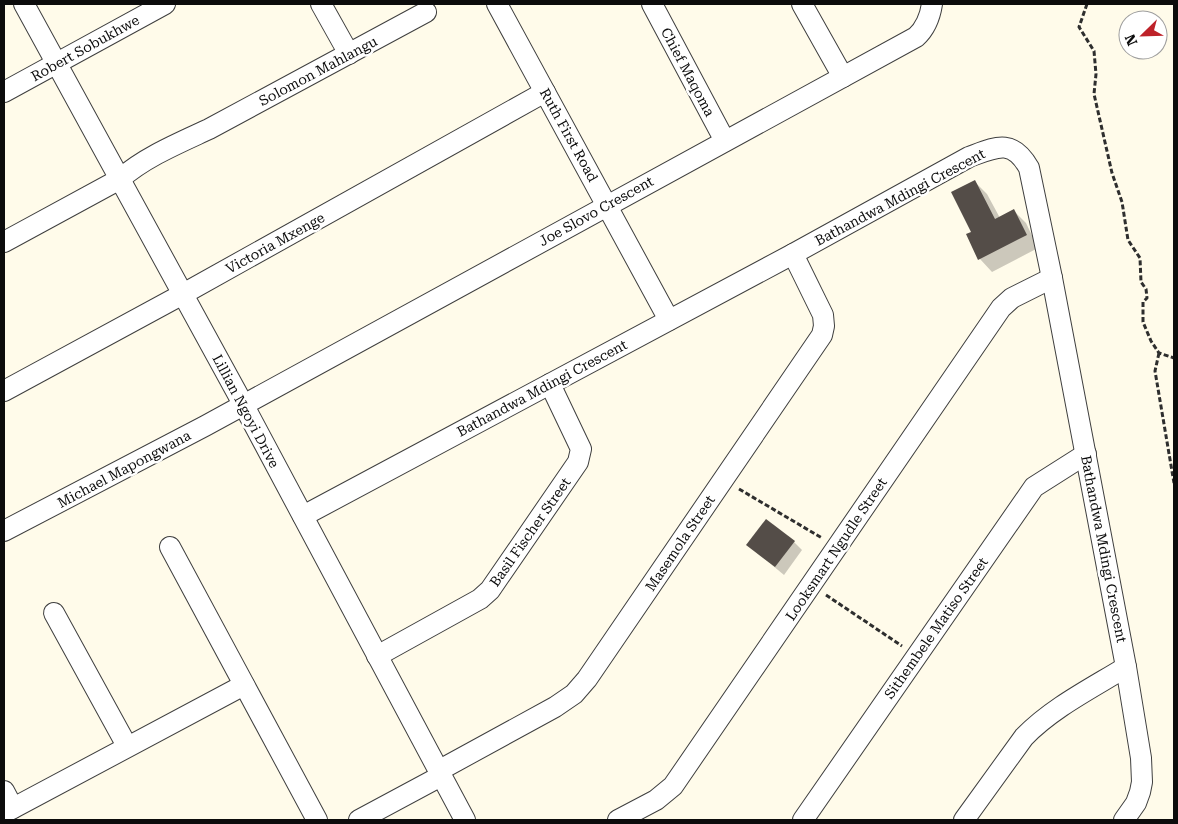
<svg xmlns="http://www.w3.org/2000/svg" width="1178" height="824" font-family="'Roboto Serif',serif">
<rect width="100%" height="100%" fill="#fffbea"/>
<g fill="#0003">
<path d="M 975,182 L 987,194 L 1000,218 L 1014,211 L 1026,223 L 1038,248 L 992,272 L 980,259 L 968,235 L 973,232 Z"/>
<path d="M 794,542 L 802,550 L 784,575 L 748,545 Z"/>
</g>
<g fill="#544d48">
<path d="M 975,180 L 995,219 L 1014,209 L 1027,235 L 978,260 L 966,234 L 971,232 L 951,192 Z"/>
<path d="M 766,519 L 795,541 L 775,567 L 746,545 Z"/>
</g>
<g fill="none" stroke-linecap="round" stroke-linejoin="round">
<g stroke="#3f3f3f" stroke-width="22">
<g id="street">
<path d="M 24,4 L 243,404 L 465,820"/>
<path d="M 321,4 L 349,54"/>
<path d="M 497,4 L 669,320"/>
<path d="M 652,4 L 725,141"/>
<path d="M 802,4 L 843,77"/>
<path d="M 4,92 L 165,4"/>
<path d="M 4,242 L 120,179 C 145,157 179,143 209,129 L 426,12"/>
<path d="M 4,391 L 183,294 L 545,92"/>
<path d="M 303,516 L 793,254 L 969,157 C 996,147 1012,138 1029,168 L 1052,278 L 1126,667 L 1141,758 L 1142,782 L 1140,792 L 1136,803 L 1124,820"/>
<path d="M 4,531 L 205,426 L 916,37 C 926,28 930,17 932,4"/>
<path d="M 170,547 L 317,820"/>
<path d="M 54,613 L 127,746"/>
<path d="M 377,656 L 480,599 L 490,590 L 578,462 L 581,449 L 550,384"/>
<path d="M 438,771 L 555,707 L 574,694 L 587,679 L 822,335 L 824,326 L 823,315 L 793,254"/>
<path d="M 4,791 L 13,808"/>
<path d="M 4,813 L 244,685"/>
<path d="M 359,820 L 441,776"/>
<path d="M 618,820 L 656,800 L 673,786 L 1001,308 L 1012,298 L 1052,278"/>
<path d="M 803,820 L 1034,487 L 1086,454"/>
<path d="M 964,820 L 1024,737 C 1052,708 1092,688 1126,667"/>
</g>
</g>
<g stroke="#2e2e2e" stroke-width="3" stroke-dasharray="5 2.5" stroke-linecap="butt">
<path d="M 1087,4 L 1079,27 L 1094,51 L 1096,74 L 1094,94 L 1112,173 L 1122,202 L 1128,240 L 1140,258 L 1141,282 L 1146,289 L 1147,298 L 1143,302 L 1143,322 L 1151,341 L 1159,353 L 1174,358"/>
<path d="M 1159,353 L 1155,371 L 1174,483"/>
<path d="M 739,489 L 822,538"/>
<path d="M 826,595 L 902,646"/>
</g>
<use href="#street" stroke="#fff" stroke-width="20"/>
</g>
<g text-anchor="middle" dominant-baseline="central" stroke-width="5" stroke-linejoin="round" paint-order="stroke">
<g font-size="14" fill="#0c0c0c" stroke="#fff">
<text transform="translate(85 48) rotate(-29)">Robert Sobukhwe</text>
<text transform="translate(318 71) rotate(-28)">Solomon Mahlangu</text>
<text transform="translate(688 72) rotate(62)">Chief Maqoma</text>
<text transform="translate(569 135) rotate(61)">Ruth First Road</text>
<text transform="translate(900 197) rotate(-28)">Bathandwa Mdingi Crescent</text>
<text transform="translate(596 211) rotate(-29)">Joe Slovo Crescent</text>
<text transform="translate(275 243) rotate(-29)">Victoria Mxenge</text>
<text transform="translate(542 388) rotate(-28)">Bathandwa Mdingi Crescent</text>
<text transform="translate(246 411) rotate(62)">Lillian Ngoyi Drive</text>
<text transform="translate(124 469) rotate(-28)">Michael Mapongwana</text>
<text transform="translate(530 532) rotate(-55)">Basil Fischer Street</text>
<text transform="translate(680 543) rotate(-56)">Masemola Street</text>
<text transform="translate(836 549) rotate(-56)">Looksmart Ngudle Street</text>
<text transform="translate(1104 549) rotate(79)">Bathandwa Mdingi Crescent</text>
<text transform="translate(936 628) rotate(-55)">Sithembele Matiso Street</text>
</g>
</g>
<rect width="1178" height="824" fill="none" stroke="#0c0c0c" stroke-width="10"/>
<g transform="translate(1143 35) rotate(247)"><circle r="24" fill="#ffffff" stroke="#9e9e9e"/>
<path d="M0-4L9 19L0 12L-9 19Z" fill="#be2229"/>
<text y="-8" font-size="14" font-weight="bold" text-anchor="middle" fill="#0c0c0c">N</text>
</g>
</svg>
